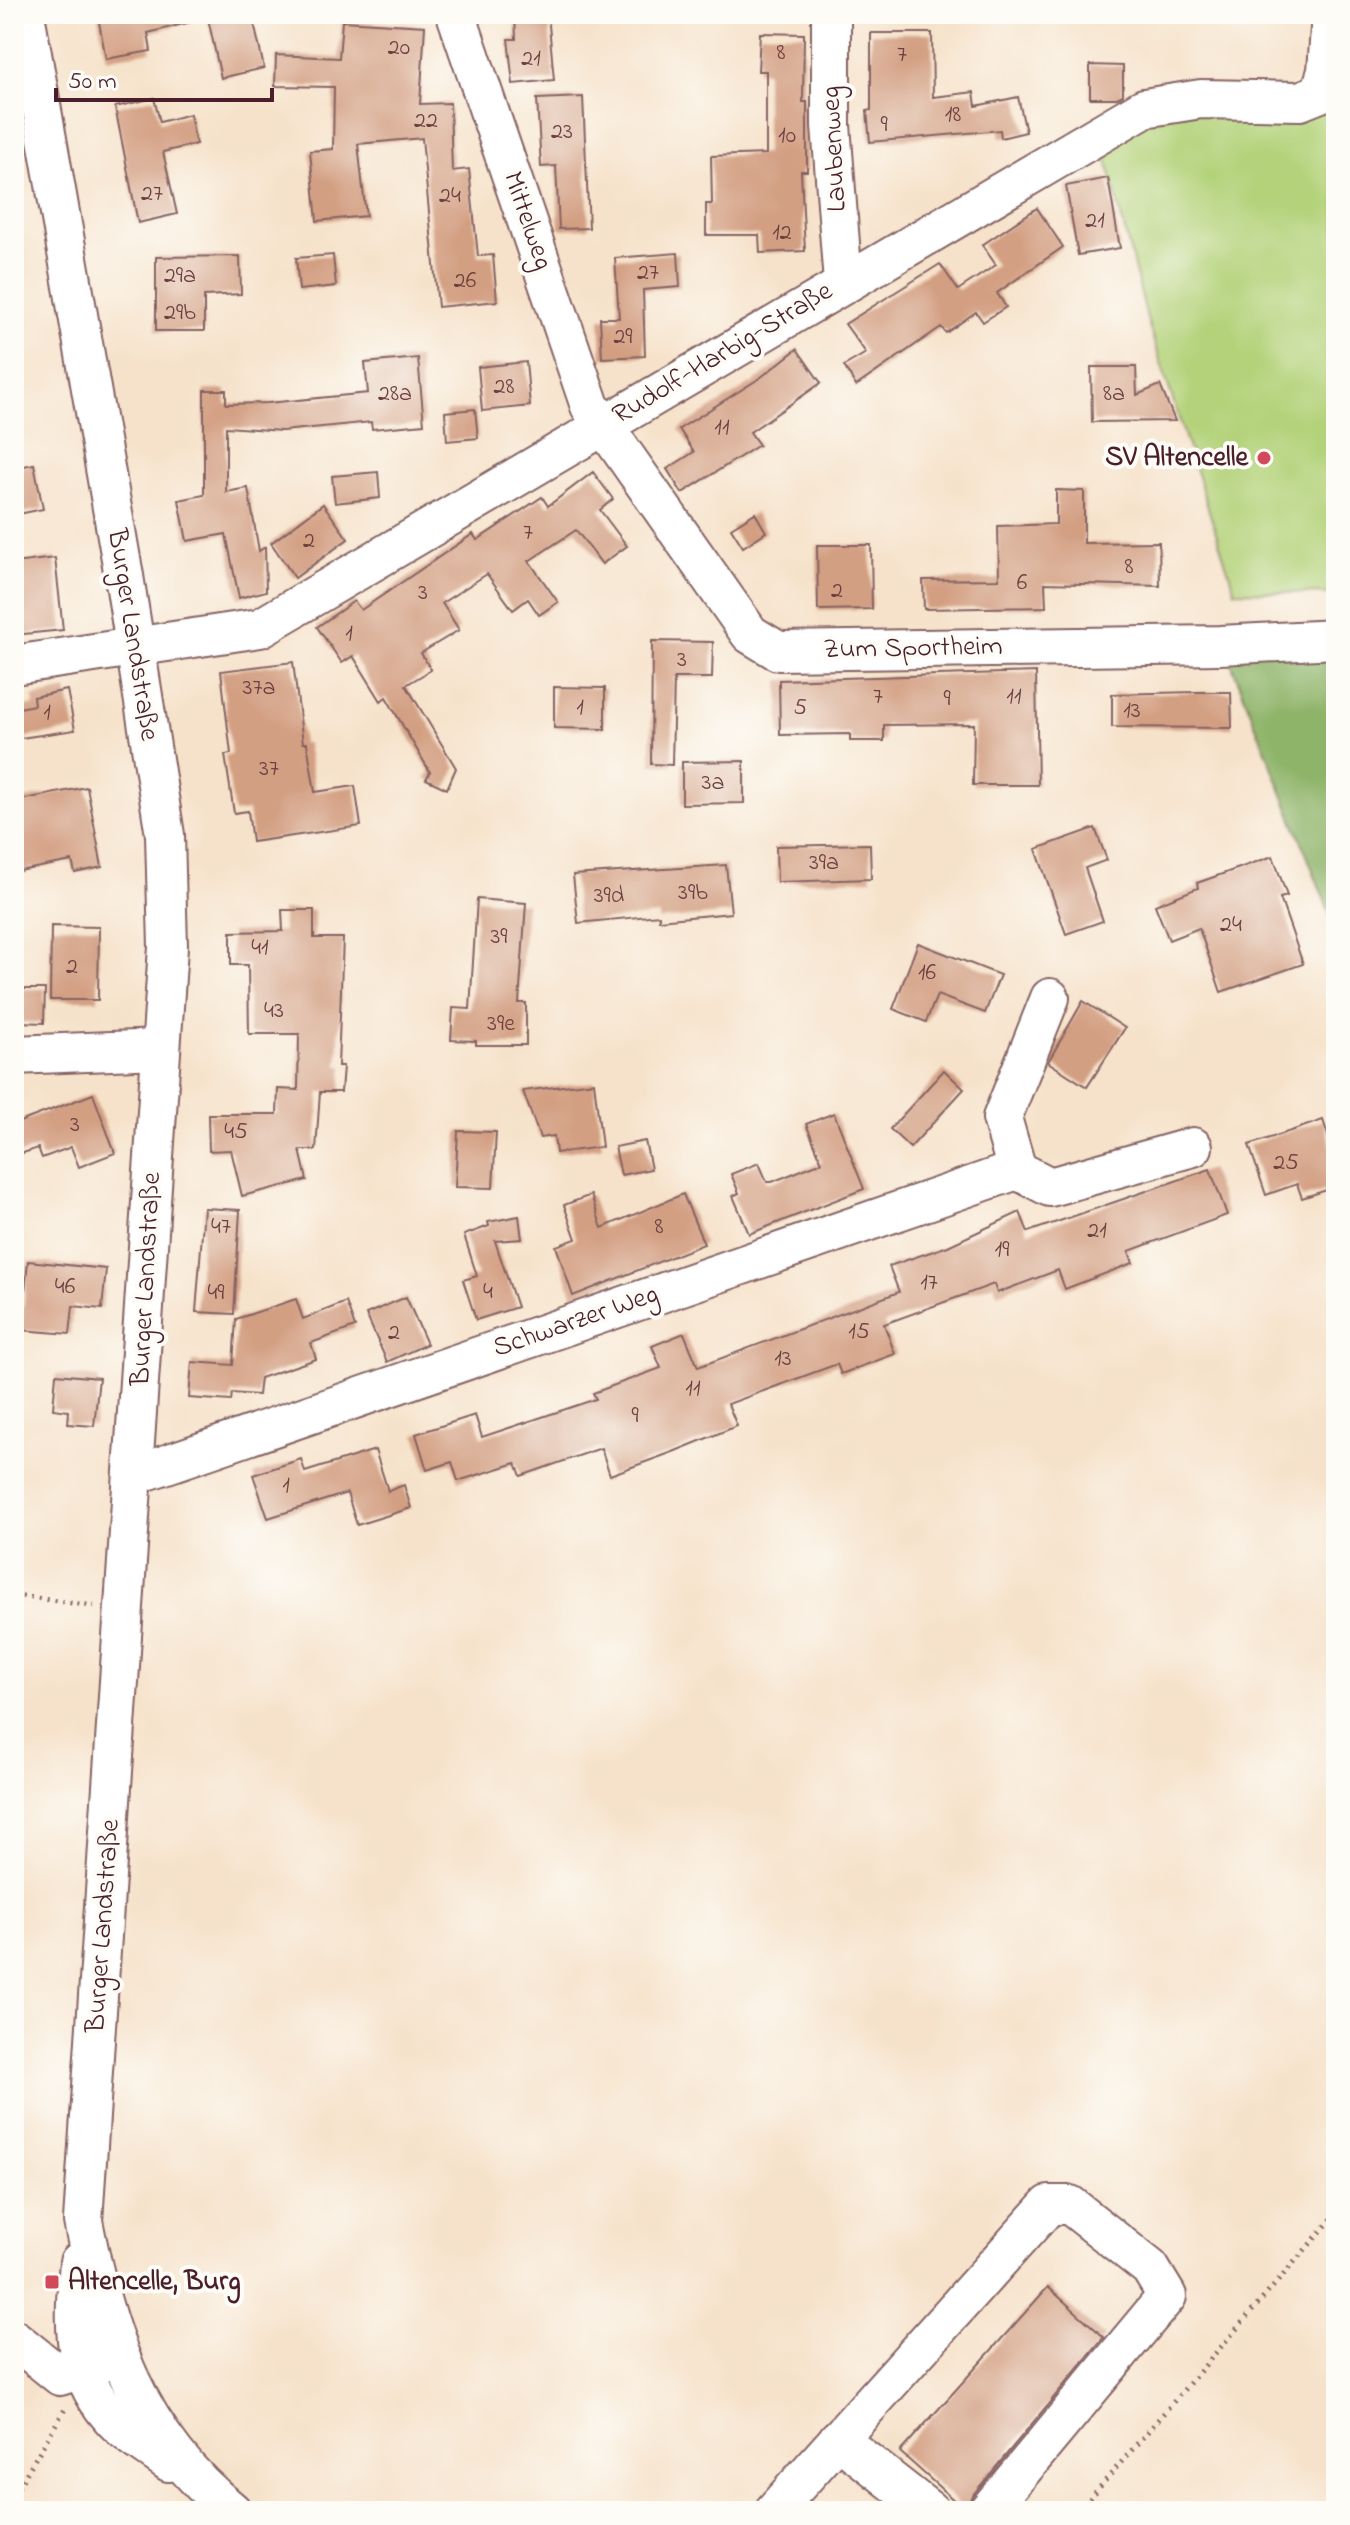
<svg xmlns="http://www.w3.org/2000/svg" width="1350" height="2525" font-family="'Indie Flower',sans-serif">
<rect width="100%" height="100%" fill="#fdfcf7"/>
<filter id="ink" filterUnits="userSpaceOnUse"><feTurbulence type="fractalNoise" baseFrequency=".0125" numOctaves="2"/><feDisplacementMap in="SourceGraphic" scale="16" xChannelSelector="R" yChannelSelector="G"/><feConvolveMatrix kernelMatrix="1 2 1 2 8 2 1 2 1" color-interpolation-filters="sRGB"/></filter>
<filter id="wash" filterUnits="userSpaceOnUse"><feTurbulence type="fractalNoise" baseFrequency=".006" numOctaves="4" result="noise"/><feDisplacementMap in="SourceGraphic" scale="32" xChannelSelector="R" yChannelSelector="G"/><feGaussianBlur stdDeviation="1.8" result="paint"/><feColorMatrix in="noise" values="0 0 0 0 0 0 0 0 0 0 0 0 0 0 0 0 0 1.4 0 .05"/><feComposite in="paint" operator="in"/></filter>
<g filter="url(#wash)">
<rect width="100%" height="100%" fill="#f6e2ca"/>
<path fill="#b3d279" stroke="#7e7852" stroke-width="2" d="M 1336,111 L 1336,594 L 1235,591 L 1149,326 L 1102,140 L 1146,112 Z"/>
<path fill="#8eb469" stroke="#6c6a4a" stroke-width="2" d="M 1336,647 L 1336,929 L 1226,650 Z"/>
<g id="blocks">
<g fill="#d39f82">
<path d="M 116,14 L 190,14 L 191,22 L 148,33 L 151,51 L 106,59 L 98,17 Z"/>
<path d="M 207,14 L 252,14 L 264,68 L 221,78 Z"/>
<path d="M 515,14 L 548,14 L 554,80 L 513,84 L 508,39 L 516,39 Z"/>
<path d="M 342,21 L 425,26 L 420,104 L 450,103 L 452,171 L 469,169 L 478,256 L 493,255 L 497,301 L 438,307 L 422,138 L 358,144 L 366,216 L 317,221 L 310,151 L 333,149 L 334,87 L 275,86 L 276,55 L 339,58 Z"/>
<path d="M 760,33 L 804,34 L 803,102 L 807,102 L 807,171 L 801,171 L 805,251 L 760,253 L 759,235 L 706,235 L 706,204 L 712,204 L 711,156 L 766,154 L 766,71 L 758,71 Z"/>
<path d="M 871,33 L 932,33 L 933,97 L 974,92 L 976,106 L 1018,97 L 1026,132 L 1001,138 L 1000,130 L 870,142 L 867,111 L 871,110 Z"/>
<path d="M 1090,65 L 1123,66 L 1123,95 L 1117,98 L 1090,98 Z"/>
<path d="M 583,97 L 589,228 L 559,229 L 556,166 L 541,167 L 537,99 Z"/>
<path d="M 154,98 L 160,122 L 190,114 L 196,144 L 163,152 L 177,214 L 138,223 L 115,107 Z"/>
<path d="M 1108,178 L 1120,248 L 1078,255 L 1066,186 Z"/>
<path d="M 1037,208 L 1063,247 L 997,293 L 1006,307 L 983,322 L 976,312 L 946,333 L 941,327 L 856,386 L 844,366 L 866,353 L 845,324 L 940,264 L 958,290 L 996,265 L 982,245 Z"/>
<path d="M 678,253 L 680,287 L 643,290 L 645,356 L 602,358 L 600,318 L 619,318 L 615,258 Z"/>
<path d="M 333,255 L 336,286 L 299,290 L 296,258 Z"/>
<path d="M 240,256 L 241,294 L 204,296 L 204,331 L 156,331 L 156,257 Z"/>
<path d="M 797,349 L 821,383 L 750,432 L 759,445 L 682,493 L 667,469 L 694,452 L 679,429 L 760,378 Z"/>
<path d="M 418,358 L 424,424 L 372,429 L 371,422 L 282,431 L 226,427 L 226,492 L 248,488 L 259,551 L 265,547 L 266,591 L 239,598 L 226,534 L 187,541 L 179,500 L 204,495 L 204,390 L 226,390 L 226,404 L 268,403 L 368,393 L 365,363 Z"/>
<path d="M 526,362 L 530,406 L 482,411 L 478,367 Z"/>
<path d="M 1091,367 L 1136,367 L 1137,395 L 1160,385 L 1175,421 L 1092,422 Z"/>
<path d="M 475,409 L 478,438 L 447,441 L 445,412 Z"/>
<path d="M 34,464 L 43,509 L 14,515 L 14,468 Z"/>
<path d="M 378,472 L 380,498 L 335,503 L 332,476 Z"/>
<path d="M 593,472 L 613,499 L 600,510 L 627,546 L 602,564 L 576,530 L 529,561 L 558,602 L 539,615 L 528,599 L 513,610 L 487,574 L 442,603 L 459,630 L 421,653 L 431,670 L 406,685 L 456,768 L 447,789 L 426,779 L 430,772 L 386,697 L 381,701 L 353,656 L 342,663 L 317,627 L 354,601 L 361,610 L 473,534 L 477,540 L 542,497 L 548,506 Z"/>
<path d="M 1056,490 L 1084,491 L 1084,543 L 1159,542 L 1160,586 L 1045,583 L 1046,607 L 924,609 L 923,580 L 999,579 L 998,526 L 1056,524 Z"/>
<path d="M 323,504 L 348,539 L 295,578 L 271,543 Z"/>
<path d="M 755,513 L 766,532 L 743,547 L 731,528 Z"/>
<path d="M 817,545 L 871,545 L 872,609 L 818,610 Z"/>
<path d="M 55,558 L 63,630 L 14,635 L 14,563 Z"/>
<path d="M 652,641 L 713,642 L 712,678 L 674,678 L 672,765 L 651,764 Z"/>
<path d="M 293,662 L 303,743 L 307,743 L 315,792 L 355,786 L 361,826 L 252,842 L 248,811 L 234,813 L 225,755 L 231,754 L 221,671 Z"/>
<path d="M 1036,672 L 1038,785 L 973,785 L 974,724 L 884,725 L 884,741 L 850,741 L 850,734 L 780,735 L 779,680 Z"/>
<path d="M 554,687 L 605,688 L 605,729 L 554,728 Z"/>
<path d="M 67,690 L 75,730 L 14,739 L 14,709 L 34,705 L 33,697 Z"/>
<path d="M 1196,692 L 1231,692 L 1232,728 L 1112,727 L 1112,694 Z"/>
<path d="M 744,761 L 744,803 L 682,804 L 682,762 Z"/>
<path d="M 87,787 L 102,867 L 75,873 L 72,861 L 14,872 L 14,801 Z"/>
<path d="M 1095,828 L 1107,860 L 1085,868 L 1103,921 L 1066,934 L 1036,849 Z"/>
<path d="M 870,844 L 871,879 L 777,882 L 776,846 Z"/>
<path d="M 1273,856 L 1287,896 L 1280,898 L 1303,964 L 1221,992 L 1199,928 L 1169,940 L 1155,905 L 1198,888 L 1197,883 Z"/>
<path d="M 726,865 L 731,913 L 659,920 L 659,915 L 578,923 L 573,875 Z"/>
<path d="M 477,899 L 526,903 L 519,1003 L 526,1003 L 526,1045 L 476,1045 L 476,1041 L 451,1040 L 453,1008 L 470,1009 Z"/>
<path d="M 282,910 L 314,910 L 314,938 L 343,938 L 338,1066 L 343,1066 L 341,1092 L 320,1092 L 316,1150 L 300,1150 L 307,1180 L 242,1196 L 231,1150 L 209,1151 L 208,1114 L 277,1114 L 278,1089 L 298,1090 L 299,1034 L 249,1034 L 248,965 L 231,965 L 231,932 L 283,931 Z"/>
<path d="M 51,926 L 99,927 L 98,1000 L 50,1000 Z"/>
<path d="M 918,943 L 1000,975 L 985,1013 L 937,995 L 926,1022 L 893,1009 Z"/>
<path d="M 20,989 L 45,989 L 44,1023 L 19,1022 Z"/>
<path d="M 1083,1001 L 1125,1028 L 1087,1087 L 1048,1062 Z"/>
<path d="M 944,1070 L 964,1089 L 910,1148 L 890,1129 Z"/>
<path d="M 594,1082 L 602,1147 L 556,1153 L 554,1136 L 540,1138 L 523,1091 Z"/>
<path d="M 93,1094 L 115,1153 L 79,1167 L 71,1147 L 42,1158 L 38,1148 L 14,1156 L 14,1124 Z"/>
<path d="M 834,1113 L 864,1189 L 749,1234 L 733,1196 L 739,1193 L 731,1174 L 759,1163 L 767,1182 L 772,1182 L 822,1162 L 806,1124 Z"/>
<path d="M 1323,1120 L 1336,1160 L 1336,1187 L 1302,1198 L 1297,1184 L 1266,1195 L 1249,1145 Z"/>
<path d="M 458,1131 L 496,1132 L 493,1188 L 455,1187 Z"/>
<path d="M 645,1141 L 651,1169 L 621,1175 L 615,1147 Z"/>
<path d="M 1210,1169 L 1227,1215 L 1129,1251 L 1133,1263 L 1065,1289 L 1058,1270 L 997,1293 L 994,1284 L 884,1324 L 895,1354 L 841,1374 L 837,1364 L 728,1404 L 737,1426 L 673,1452 L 610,1475 L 601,1448 L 521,1476 L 516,1463 L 458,1481 L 452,1462 L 427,1470 L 416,1434 L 475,1415 L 482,1437 L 596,1399 L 593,1393 L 661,1368 L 652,1346 L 684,1333 L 698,1367 L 899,1292 L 889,1266 L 948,1246 L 1020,1212 L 1028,1232 Z"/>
<path d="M 683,1194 L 704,1244 L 573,1296 L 556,1246 L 576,1239 L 564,1205 L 591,1195 L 602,1228 Z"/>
<path d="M 204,1208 L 240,1210 L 234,1314 L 196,1312 Z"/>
<path d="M 519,1216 L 522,1239 L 495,1241 L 517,1307 L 476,1320 L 463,1280 L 477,1276 L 464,1235 L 489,1226 L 488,1222 Z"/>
<path d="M 28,1261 L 106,1269 L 102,1309 L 73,1306 L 70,1334 L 21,1330 Z"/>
<path d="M 406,1297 L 427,1344 L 387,1362 L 366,1314 Z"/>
<path d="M 296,1299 L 303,1319 L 346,1302 L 355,1327 L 311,1343 L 316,1359 L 260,1378 L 258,1395 L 232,1393 L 231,1401 L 189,1398 L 192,1362 L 233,1365 L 236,1319 Z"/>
<path d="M 56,1374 L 99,1378 L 94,1426 L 68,1424 L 69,1411 L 53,1409 Z"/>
<path d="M 375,1450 L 388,1491 L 404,1485 L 411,1508 L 357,1525 L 347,1493 L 268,1518 L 253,1475 L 301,1459 L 305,1472 Z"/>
<path d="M 1048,2287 L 1104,2337 L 971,2497 L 966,2511 L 900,2452 Z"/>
</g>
</g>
</g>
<g filter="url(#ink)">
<use href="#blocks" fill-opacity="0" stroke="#866363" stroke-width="2"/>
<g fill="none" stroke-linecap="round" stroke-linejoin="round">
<g stroke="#866363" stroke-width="42">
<g id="minor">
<path d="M 25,14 L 124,576 L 165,835 L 168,947 L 83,2221 C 105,2334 138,2436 232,2511"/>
<path d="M 456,14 L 590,406 L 750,634 L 778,651 L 1220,645 L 1336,639"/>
<path d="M 831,14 L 831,125 L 843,283"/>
<path d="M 14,665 L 260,628 L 1144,108 L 1201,99 L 1300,101 L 1320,93 L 1327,71 L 1331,14"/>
<path d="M 1050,998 L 1002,1118 L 1017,1170 L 1050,1187 L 1193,1147"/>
<path d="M 14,1055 L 160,1049"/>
<path d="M 135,1475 L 1017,1170"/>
<path d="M 79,2262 C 74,2318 69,2369 110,2416 C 125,2434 150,2448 169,2462"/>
<path d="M 14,2339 L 60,2376 L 104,2362"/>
<path d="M 838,2439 L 930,2511"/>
<path d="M 774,2511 L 1049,2205 L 1070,2205 L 1150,2268 L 1167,2296 L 988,2511"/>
</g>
</g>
<g stroke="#866363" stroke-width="5" stroke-dasharray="2 6" stroke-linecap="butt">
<path d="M 14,1595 L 94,1606"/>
<path d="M 14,2494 L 65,2409"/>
<path d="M 1079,2511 L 1336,2214"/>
</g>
<use href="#minor" stroke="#fff" stroke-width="38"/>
</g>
</g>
<g fill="#d1495b" stroke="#fdfcf7" stroke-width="3">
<circle cx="1264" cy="458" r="8"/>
<rect x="44" y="2274" width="16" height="16" rx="4"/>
</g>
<g text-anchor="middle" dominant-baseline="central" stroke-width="8" stroke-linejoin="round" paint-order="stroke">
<g font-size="24" fill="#6c3f41">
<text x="399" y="48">20</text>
<text x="781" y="53">8</text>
<text x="902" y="55">7</text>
<text x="531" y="59">21</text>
<text x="953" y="115">18</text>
<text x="426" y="121">22</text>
<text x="884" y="125">9</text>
<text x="562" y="132">23</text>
<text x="787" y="136">10</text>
<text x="152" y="194">27</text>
<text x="450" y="196">24</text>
<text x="1095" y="221">21</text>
<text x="782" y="233">12</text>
<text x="648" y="273">27</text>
<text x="180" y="276">29a</text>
<text x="465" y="281">26</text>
<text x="180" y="313">29b</text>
<text x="623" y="337">29</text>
<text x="504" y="387">28</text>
<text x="395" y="394">28a</text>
<text x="1114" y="394">8a</text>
<text x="722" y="428">11</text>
<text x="528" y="533">7</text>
<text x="309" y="541">2</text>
<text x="1129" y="567">8</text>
<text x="1022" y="583">6</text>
<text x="837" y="591">2</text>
<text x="423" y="593">3</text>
<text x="349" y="634">1</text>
<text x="682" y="660">3</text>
<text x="259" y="688">37a</text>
<text x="878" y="697">7</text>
<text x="1014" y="697">11</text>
<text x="947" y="699">9</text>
<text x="580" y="708">1</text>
<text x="800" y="708">5</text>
<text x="1132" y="711">13</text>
<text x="47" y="713">1</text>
<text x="269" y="769">37</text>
<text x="713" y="783">3a</text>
<text x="824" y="863">39a</text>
<text x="693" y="893">39b</text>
<text x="609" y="896">39d</text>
<text x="1231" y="925">24</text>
<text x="499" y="937">39</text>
<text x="260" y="948">41</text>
<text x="72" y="967">2</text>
<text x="927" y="973">16</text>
<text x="274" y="1011">43</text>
<text x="501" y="1024">39e</text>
<text x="75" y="1125">3</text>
<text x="236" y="1132">45</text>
<text x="1286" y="1163">25</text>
<text x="221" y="1227">47</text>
<text x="659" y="1227">8</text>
<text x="1097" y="1231">21</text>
<text x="1002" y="1250">19</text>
<text x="929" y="1283">17</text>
<text x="65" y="1287">46</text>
<text x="488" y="1292">4</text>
<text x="216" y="1293">49</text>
<text x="859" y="1332">15</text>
<text x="394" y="1333">2</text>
<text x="783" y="1359">13</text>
<text x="693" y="1389">11</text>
<text x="635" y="1416">9</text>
<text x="286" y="1486">1</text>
</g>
<g font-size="28" fill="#4a1f2b" stroke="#fdfcf7">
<text transform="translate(835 149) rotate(-93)">Laubenweg</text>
<text transform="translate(527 221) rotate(71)">Mittelweg</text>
<text transform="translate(723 354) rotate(-31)">Rudolf-Harbig-Straße</text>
<text transform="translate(132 635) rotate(81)">Burger Landstraße</text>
<text transform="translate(913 649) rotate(-1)">Zum Sportheim</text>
<text transform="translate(147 1279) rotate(-87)">Burger Landstraße</text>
<text transform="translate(576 1322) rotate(-19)">Schwarzer Weg</text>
<text transform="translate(104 1926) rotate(-86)">Burger Landstraße</text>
</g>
<g font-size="28" font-weight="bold" fill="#4a1f2b" stroke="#fdfcf7" text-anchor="end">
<text x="1248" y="458">SV Altencelle</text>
<text x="68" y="2282" text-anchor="start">Altencelle, Burg</text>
</g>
</g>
<rect width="1350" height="2525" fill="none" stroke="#fdfcf7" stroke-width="48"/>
<path d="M56 88v12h216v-12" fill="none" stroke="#4a1f2b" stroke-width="4"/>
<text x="68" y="88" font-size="24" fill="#4a1f2b" stroke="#fdfcf7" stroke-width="6" paint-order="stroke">50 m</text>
</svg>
